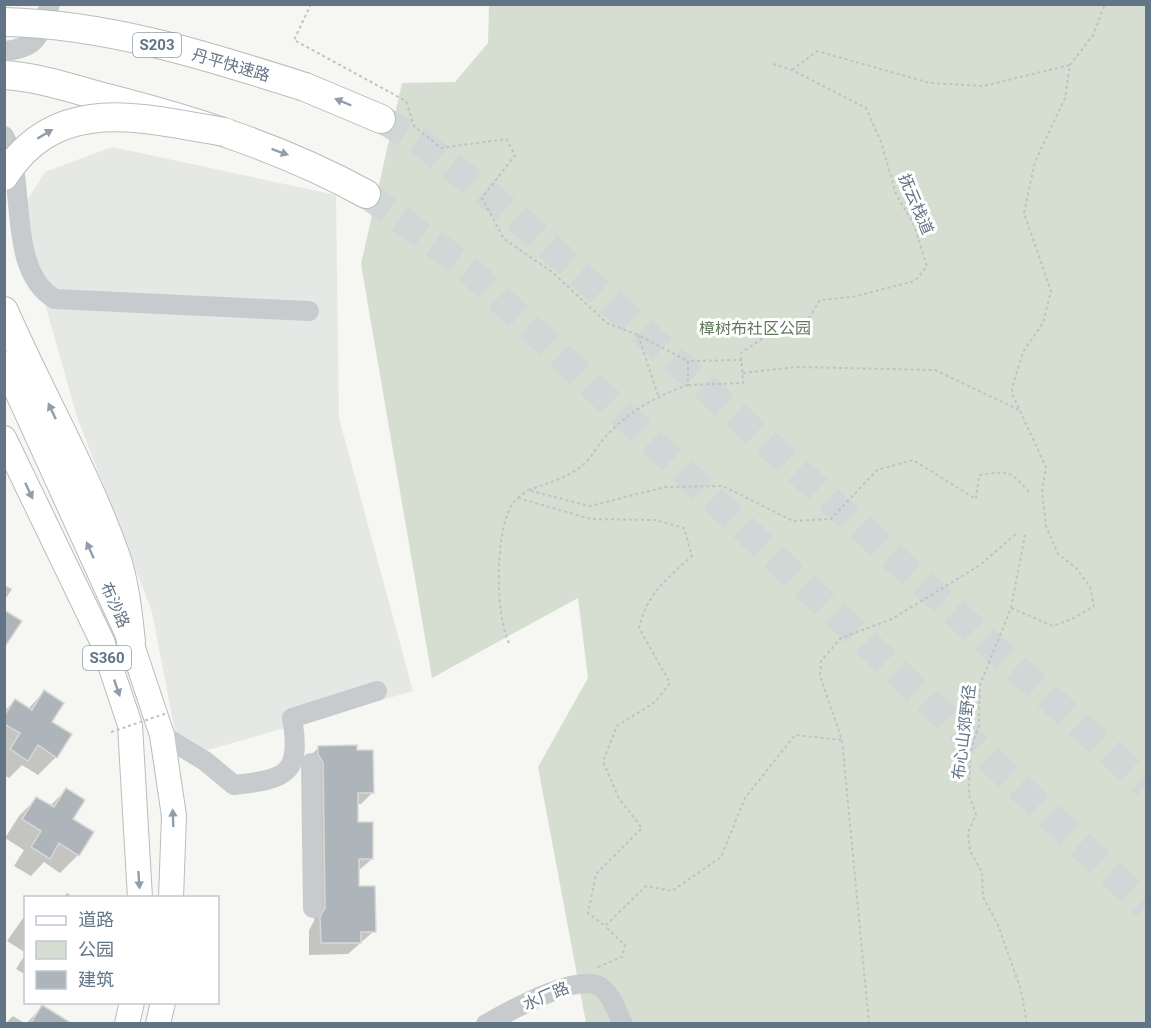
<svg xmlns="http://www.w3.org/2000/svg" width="1151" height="1028" font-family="Roboto,'Noto Sans SC',sans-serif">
<rect width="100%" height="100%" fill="#f6f6f2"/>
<path fill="#e6e8e5" d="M 112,147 L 336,195 L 339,418 L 413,691 L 180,758 L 152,612 L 77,417 L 36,272 L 24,205 L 45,172 Z"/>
<path fill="#d6ded2" d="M 489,5 L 1146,5 L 1146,1023 L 586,1023 L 538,767 L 588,678 L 578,598 L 432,678 L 361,264 L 402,83 L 455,82 L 488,43 Z"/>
<g fill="#0003">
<path d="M 4,585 L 12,589 L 4,601 Z"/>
<path d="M 44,692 L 56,757 L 38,775 L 22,765 L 9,778 L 4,775 L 4,711 L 15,701 L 28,709 Z"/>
<path d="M 319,747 L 373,792 L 361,804 L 357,804 L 357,824 L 372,859 L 358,871 L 358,887 L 374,931 L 348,954 L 309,955 L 309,930 L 314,921 L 312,775 L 307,759 Z"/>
<path d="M 66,790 L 78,855 L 60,873 L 44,862 L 31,876 L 14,866 L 24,850 L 5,838 L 19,816 L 37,798 L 50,806 Z"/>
<path d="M 67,893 L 74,898 L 63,898 Z"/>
<path d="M 26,914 L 26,953 L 7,941 Z"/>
<path d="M 26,953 L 26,975 L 16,969 Z"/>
<path d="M 42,1007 L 60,1018 L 56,1024 L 26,1024 Z"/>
<path d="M 13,1016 L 26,1024 L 5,1024 Z"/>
</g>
<g fill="#adb5bb" stroke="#d7d7d5" stroke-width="1.5">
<path d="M 4,610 L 22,621 L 4,648 Z"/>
<path d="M 44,690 L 64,703 L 52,722 L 72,734 L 57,758 L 38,745 L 28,761 L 10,749 L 20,733 L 4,724 L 4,716 L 15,699 L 32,710 Z"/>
<path d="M 357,745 L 357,750 L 373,750 L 374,793 L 358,793 L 358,822 L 373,822 L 373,859 L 359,859 L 359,886 L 375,886 L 376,932 L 361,932 L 361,943 L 321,943 L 320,917 L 325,908 L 323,763 L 318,754 L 318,746 Z"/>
<path d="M 66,788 L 85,800 L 73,819 L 94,832 L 79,856 L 59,843 L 50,859 L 31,847 L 41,831 L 22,819 L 36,797 L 54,807 Z"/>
<path d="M 42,1005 L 71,1023 L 31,1023 Z"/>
</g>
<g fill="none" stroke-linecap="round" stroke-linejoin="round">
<g stroke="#d1d6d7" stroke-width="28" stroke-dasharray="28 14" stroke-linecap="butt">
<path d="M 381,119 L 419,141 L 515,216 L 1146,785"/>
<path d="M 366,194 L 468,269 L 1146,906"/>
</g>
<g stroke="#b8bcc0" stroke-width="26">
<g id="major">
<path d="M 4,363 L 131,642 L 162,735 L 174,816 L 171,898"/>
<path d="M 4,438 L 102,641 L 130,725 L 140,898"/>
<path d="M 127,1024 L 132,1002"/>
<path d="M 158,1024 L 163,1002"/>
</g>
</g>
<g stroke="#b9bcbf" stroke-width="30">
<g id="highway">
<path d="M 4,75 C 39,77 73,89 107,98 C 197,121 284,149 366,194"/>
<path d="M 305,87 L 381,119"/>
<path d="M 4,311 C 40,394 86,472 116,557 C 125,584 128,614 131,642"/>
</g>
</g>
<g stroke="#c0c2c4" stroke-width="2" stroke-dasharray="3 3" stroke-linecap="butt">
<path d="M 311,4 L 294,40 L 406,101 L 414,126 L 441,148 L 506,139 L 515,155 L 482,198 L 504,239 L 552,272 L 607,323 L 638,335"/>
<path d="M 792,70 L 817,51 L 930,83 L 983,86 L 1070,65"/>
<path d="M 742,360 L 688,361 L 688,385 L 743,383 L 741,353 L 776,329 L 809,318 L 820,300 L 852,297 L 915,281 L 927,266 L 914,225 L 896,194 L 881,142 L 866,108 L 792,70 L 773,64"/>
<path d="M 743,373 L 797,367 L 935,370 L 1019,410"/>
<path d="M 688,385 C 658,395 628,412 606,436 C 597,446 590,461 579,468 C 563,479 546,484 528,490 L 590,506 L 665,487 L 723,486 L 793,521 L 831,519 L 877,470 L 913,460 L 976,499 L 979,475 C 1008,471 1010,470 1029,492"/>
<path d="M 658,395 L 638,335 L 688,361"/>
<path d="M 518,498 L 591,519 L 655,520 L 684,528 L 692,556 C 667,579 647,593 639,628 L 670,683 L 655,702 L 617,726 L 603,761 L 618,797 L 642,828 L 596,874 L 588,913 L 605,926 L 646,886 L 672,891 L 721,857 L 745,798 L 795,735 L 842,740"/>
<path d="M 1011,608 L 1025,535"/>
<path d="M 509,643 C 495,613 495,535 511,506 C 514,500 523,494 528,490"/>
<path d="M 598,967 L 622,957 L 625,945 L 605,926"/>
<path d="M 869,1024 L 842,740 L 820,676 L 821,661 L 841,638 L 892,619 L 980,565 L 1017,533"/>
<path d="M 1027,1024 L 1021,990 L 998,925 L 983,897 L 982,872 L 970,851 L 968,833 L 976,814 L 969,795 L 970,753 L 979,725 L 980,685 L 1011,608 L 1053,626 L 1072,619 L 1094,606 L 1090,587 L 1076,568 L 1058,554 L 1046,526 L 1042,492 L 1046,467 L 1013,396 L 1012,388 L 1023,352 L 1043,323 L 1051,291 L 1024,213 L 1030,185 L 1035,162 L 1065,98 L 1070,65 L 1093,35 L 1105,4"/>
</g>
<g stroke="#c8cbce" stroke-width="20">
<path d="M 4,51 C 40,48 39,34 50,4"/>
<path d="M 4,136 C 28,178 5,270 55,299 L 309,311"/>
<path d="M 162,735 L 205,761 L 234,785 C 286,779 302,775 292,718 L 377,691"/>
<path d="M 311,763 L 313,908"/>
<path d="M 486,1024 C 508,1012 581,970 602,988 C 612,996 617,1012 623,1024"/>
</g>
<use href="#major" stroke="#fff" stroke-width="24"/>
<use href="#highway" stroke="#fff" stroke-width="28"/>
<g stroke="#b9bcbf" stroke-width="30" stroke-linecap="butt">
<g id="highway-bridge">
<path d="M 4,22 C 107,24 208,56 305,87"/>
<path d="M 4,176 C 58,92 143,119 225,132"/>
</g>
</g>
<path stroke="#c0c2c4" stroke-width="2" stroke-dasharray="3 3" stroke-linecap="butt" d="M 111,732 L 167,713"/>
<use href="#highway-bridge" stroke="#fff" stroke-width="28"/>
</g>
<defs><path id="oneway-solid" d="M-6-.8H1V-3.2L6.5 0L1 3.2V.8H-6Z" transform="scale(1.5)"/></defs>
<g fill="#919eaa">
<use href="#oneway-solid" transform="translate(343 102) rotate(-157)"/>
<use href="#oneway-solid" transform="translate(45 134) rotate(-31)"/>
<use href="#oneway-solid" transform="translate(280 152) rotate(20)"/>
<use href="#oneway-solid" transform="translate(52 411) rotate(-115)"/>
<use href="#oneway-solid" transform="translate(29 491) rotate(65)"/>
<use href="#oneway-solid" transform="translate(90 550) rotate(-114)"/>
<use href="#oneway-solid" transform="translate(117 688) rotate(71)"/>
<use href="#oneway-solid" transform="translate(173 818) rotate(-92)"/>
<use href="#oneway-solid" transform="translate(139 880) rotate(86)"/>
</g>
<g text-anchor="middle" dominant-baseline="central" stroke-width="6" stroke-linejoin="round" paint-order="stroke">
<g fill="#fff" stroke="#919eaa" stroke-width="1.5">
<rect x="133" y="33" width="48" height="24" rx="4.5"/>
<rect x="83" y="646" width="48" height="24" rx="4.5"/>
</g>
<g font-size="15" font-weight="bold" fill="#627586">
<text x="157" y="45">S203</text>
<text x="107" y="658">S360</text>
</g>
<g font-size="16" fill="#627586" stroke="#fff">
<text transform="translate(231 65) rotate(16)">丹平快速路</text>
<text transform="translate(916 204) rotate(67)">抚云栈道</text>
<text transform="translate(115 605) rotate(66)">布沙路</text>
<text transform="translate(964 732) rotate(-83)">布心山郊野径</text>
<text transform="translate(546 996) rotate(-23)">水厂路</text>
</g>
<g font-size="16" fill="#62785d" stroke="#fff">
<text x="755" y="328">樟树布社区公园</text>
</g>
</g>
<rect width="1151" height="1028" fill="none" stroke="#627586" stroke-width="12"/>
<rect x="24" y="896" width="195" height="108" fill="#ffffff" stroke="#c0c8cf" stroke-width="1.5"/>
<rect x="36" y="916" width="30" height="9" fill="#ffffff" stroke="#c0c8cf" stroke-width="1.5"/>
<text x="78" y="926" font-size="18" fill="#627586">道路</text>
<rect x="36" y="941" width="30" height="18" fill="#d6ded2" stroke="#c0c8cf" stroke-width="1.5"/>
<text x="78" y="956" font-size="18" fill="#627586">公园</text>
<rect x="36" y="971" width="30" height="18" fill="#adb5bb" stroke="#c0c8cf" stroke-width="1.5"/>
<text x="78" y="986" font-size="18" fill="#627586">建筑</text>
</svg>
